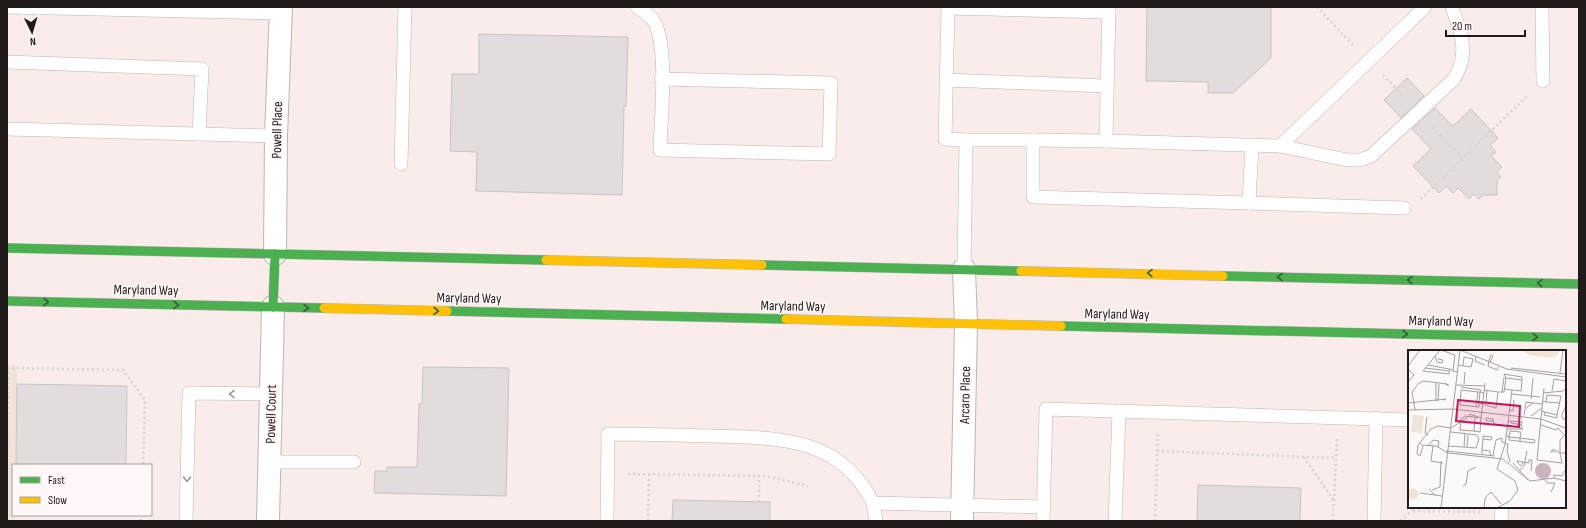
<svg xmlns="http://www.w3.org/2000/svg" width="1586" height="528" font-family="'Sofia Sans Condensed',sans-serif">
<rect width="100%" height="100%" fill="#fdf9f9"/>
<path fill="#f9eceb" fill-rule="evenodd" d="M 7,7 L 1579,7 L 1579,521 L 7,521 ZM 1409,351 L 1565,351 L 1565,507 L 1409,507 ZM 13,465 L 151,465 L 151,515 L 13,515 Z"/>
<path fill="#f0e3d7" d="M 7,365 L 17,365 L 16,465 L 13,465 L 13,515 L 15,515 L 15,521 L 7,521 Z"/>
<g fill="#e2dddc" stroke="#c8c4c3">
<path d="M 1147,7 L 1271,7 L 1271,58 L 1233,93 L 1208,93 L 1208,82 L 1146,81 Z"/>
<path d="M 479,34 L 628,37 L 626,106 L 624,106 L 622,195 L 476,191 L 477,152 L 450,151 L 452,74 L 479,74 Z"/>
<path d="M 1407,78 L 1424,96 L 1401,118 L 1384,100 Z"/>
<path d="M 1435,108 L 1453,126 L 1471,109 L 1498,138 L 1490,145 L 1496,152 L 1491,156 L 1502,167 L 1497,172 L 1501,177 L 1497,181 L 1497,195 L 1483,195 L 1479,199 L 1474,194 L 1469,199 L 1458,188 L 1453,193 L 1446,186 L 1439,193 L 1413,166 L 1431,149 L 1412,129 Z"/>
<path d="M 423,367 L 509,368 L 506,496 L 374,493 L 375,471 L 387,471 L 387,467 L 417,467 L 419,404 L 422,403 Z"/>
<path d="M 17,384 L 127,386 L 126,465 L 16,465 Z"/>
<path d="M 1198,485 L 1301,488 L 1300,521 L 1197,521 Z"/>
<path d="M 673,500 L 770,502 L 770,521 L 672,521 Z"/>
</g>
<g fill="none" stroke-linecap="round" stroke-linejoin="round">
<g stroke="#bab6b6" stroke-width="14">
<g id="lane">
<path d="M 7,7 L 281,13"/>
<path d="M 637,7 C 644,11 651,16 655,23 C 668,51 661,117 660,150 L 829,154 L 831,83 L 661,79"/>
<path d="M 948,7 L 945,139 L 966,140"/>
<path d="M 1542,7 L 1543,81"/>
<path d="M 948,8 L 1109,12"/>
<path d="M 7,62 L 202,69 L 199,134"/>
<path d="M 946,80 L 1107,86"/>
<path d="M 7,129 L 276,136"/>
<path d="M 1033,140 L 1106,141 L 1109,7"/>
<path d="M 1106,141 L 1280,146 L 1347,160 L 1360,160 L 1371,156 L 1454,79 C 1470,53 1461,34 1452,7"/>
<path d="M 1280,146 L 1425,7"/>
<path d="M 401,164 L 405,7"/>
<path d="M 1249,203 L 1404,208"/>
<path d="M 964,269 L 966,140 L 1033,140 L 1033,197 L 1249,203 L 1252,145"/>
<path d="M 270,462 L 354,462"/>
<path d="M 873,503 L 876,521"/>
<path d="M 186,521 L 189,393 L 271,394"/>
<path d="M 607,521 L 608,434 C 643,434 677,435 712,436 C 777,438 840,436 873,503 L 1043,507"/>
<path d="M 1043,521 L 1046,409 L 1409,420"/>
<path d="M 1115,521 L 1119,411"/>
<path d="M 1374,521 L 1376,418"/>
<path d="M 1501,521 L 1502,507"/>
</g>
</g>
<g stroke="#bab6b6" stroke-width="24">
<g id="street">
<path d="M 275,254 L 276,136 L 281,7"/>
<path d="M 268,521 L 273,307"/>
<path d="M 962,521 L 966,324 L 964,269"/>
</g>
</g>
<g stroke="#bab6b6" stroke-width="10">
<g id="fast">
<path d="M 7,248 L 546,260"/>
<path d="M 762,265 L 1021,271"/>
<path d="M 1223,276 L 1579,284"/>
<path d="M 7,301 L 324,308"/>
<path d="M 273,307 L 275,254"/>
<path d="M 447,311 L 786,319"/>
<path d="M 1061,326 L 1579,338"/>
</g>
</g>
<g stroke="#bab6b6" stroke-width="10">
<g id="slow">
<path d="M 546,260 L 762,265"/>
<path d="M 1021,271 L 1223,276"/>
<path d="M 324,308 L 447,311"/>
<path d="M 786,319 L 1061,326"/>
</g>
</g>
<g stroke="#d6d4d4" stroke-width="2.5" stroke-dasharray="2 3" stroke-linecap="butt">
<path d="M 1317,7 L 1355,47"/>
<path d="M 1383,75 L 1404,97"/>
<path d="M 1433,127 L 1463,158"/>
<path d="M 1421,199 L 1528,95"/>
<path d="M 7,449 L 8,368 L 123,370 L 145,400 L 143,465"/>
<path d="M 1157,451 L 1336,458"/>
<path d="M 1304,457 L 1334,501"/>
<path d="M 628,474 L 766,476 L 808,486"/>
<path d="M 759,502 L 759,476"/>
<path d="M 1412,507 L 1412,511 L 1482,512"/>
<path d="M 141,521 L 141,515"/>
<path d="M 648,521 L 649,474"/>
<path d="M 1155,521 L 1158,432"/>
<path d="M 1333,521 L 1337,438"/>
<path d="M 1401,521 L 1416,507"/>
</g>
<use href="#lane" stroke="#fffefe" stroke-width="13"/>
<use href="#street" stroke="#fffefe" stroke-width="22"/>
<use href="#fast" stroke="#4caf50" stroke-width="9"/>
<use href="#slow" stroke="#ffc107" stroke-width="9"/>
</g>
<defs><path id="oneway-chevron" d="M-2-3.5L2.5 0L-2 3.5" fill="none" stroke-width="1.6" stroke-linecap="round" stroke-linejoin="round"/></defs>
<g stroke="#345e32">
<use href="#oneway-chevron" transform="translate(1150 273) rotate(-179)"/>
<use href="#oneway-chevron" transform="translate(1280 277) rotate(-179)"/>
<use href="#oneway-chevron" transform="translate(1410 280) rotate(-179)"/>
<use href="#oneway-chevron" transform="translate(1540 283) rotate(-179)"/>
<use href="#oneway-chevron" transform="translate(46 302) rotate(1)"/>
<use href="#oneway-chevron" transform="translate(176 305) rotate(1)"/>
<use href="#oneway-chevron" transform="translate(306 308) rotate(1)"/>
<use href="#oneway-chevron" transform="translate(436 311) rotate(1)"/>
<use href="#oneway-chevron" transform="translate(1405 334) rotate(1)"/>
<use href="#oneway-chevron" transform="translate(1535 337) rotate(1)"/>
</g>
<g stroke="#9b9897">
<use href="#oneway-chevron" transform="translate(232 394) rotate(-179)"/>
<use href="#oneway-chevron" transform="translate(187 479) rotate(91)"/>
</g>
<g text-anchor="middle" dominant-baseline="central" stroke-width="3" stroke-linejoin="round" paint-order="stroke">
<g font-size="14" fill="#211b1a" stroke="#fff8f7">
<text transform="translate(277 130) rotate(-89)">Powell Place</text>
<text transform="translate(146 290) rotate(1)">Maryland Way</text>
<text transform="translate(469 298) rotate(1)">Maryland Way</text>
<text transform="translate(793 306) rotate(1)">Maryland Way</text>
<text transform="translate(1117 314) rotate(1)">Maryland Way</text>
<text transform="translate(1441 321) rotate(1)">Maryland Way</text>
<text transform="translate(965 395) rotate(-89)">Arcaro Place</text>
<text transform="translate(271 414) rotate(-89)">Powell Court</text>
</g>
</g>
<g transform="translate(1408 350)">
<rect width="158" height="158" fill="#fdf9f9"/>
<path d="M 112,0 L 153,0 L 147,7 L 135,7 L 121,5 ZM 5,65 L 16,66 L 14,83 L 3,82 ZM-0.5 144a5.5 5.5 0 1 1 11 0a5.5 5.5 0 1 1-11 0Z" fill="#f0e3d7"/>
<path d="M127 121a8 8 0 1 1 16 0a8 8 0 1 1-16 0Z" fill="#cab4bf"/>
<path fill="none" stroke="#a5a0a0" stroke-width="1" d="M 33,0 L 47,5 L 45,21 L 50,22M 52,0 L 99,19 L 158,27M 27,6 L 29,12 L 34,13 L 35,10 L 30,9M 68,7 L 67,11 L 77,15M 80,12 L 83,5 L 85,6 L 82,12M 81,12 L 80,16 L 89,20 L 91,17M 20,15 L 32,0M 50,15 L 63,17 L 65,9 L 56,7 L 55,16M 0,16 L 12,0M 17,18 L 41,21M 103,18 L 158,24M 0,19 L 6,25 L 0,32M 42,19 L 41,24 L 15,21 L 20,15 L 41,19 L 42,19 L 45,21M 152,23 L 155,0M 56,34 L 57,22M 48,35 L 76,36M 53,37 L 73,40 L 72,42 L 71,53 L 71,57 L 52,55 L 53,40 L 70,42 L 72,42 L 76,43M 136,38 L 129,110 L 154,113 L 152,103 L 158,103M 97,39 L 104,40 L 101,64M 76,40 L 90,42M 104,40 L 113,41 L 114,30M 144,41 L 146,29 L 158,31M 94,42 L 96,27M 135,43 L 155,41 L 158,39M 103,44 L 132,47M 123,49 L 125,28M 28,51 L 28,33M 30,51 L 31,34M 134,51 L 138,52 L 139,45 L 153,46 L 149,65M 138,52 L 152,53M 0,53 L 38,49 L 35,50M 71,53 L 88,58 L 90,42 L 96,42 L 98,28 L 114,30 L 114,27 L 96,24 L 98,28M 78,54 L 79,40M 158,56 L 154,64 L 154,68 L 158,70M 68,57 L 70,42M 117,58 L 118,52 L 125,53M 45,59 L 133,69 L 158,78M 0,60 L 45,59M 7,60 L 4,42 L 11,33 L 15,31 L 39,34 L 41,36 L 37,34M 101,60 L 105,61 L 106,50M 133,61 L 149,65 L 149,68 L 136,65 L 137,62M 116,65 L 117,59 L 125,53 L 134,54M 123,66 L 134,58M 19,67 L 17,83 L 20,85M 61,67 L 62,64 L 73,68 L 77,33M 67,67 L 57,66 L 53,69 L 52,80 L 66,81 L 67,67 L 70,68M 85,71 L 78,71 L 78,68 L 85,69 L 86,74 L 95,75M 100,71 L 114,72 L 113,78M 103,71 L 103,73 L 114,75M 133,75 L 148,80 L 150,78 L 158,87M 43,78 L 60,67M 99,79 L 115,79 L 100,75M 66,81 L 72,82 L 73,68M 98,86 L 101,87 L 112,88 L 127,90 L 126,93 L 101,90 L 101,87 L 102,81 L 113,82 L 112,88 L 112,91M 12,93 L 15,96 L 12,106 L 9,104 L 10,95 L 23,79 L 30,76 L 43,78M 98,94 L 100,94 L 99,100 L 102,112M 15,95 L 28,96 L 40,103 L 95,109 L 122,131 L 146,128 L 158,131M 21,95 L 25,90 L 31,91 L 30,97M 25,96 L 23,111 L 35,113M 41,96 L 68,98 L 71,89 L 69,85 L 43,82M 56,97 L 57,83M 59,97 L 60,85M 74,100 L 75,89 L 75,86 L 84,87 L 83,90 L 75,89M 38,101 L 87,106M 147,101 L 143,102 L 145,99 L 152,103 L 152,90 L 156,86M 74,104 L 74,100 L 82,101 L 82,105M 85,105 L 88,90 L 94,88 L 94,92 L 98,93M 115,112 L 113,116 L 109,112 L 109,111 L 121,113 L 121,110 L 124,110 L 123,121M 105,113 L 120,130M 111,121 L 116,116 L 119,101M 146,128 L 146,125 L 154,126 L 158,119M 137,130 L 139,133 L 147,133 L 143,142M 55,136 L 58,134 L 60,121 L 68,117M 21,139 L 27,145 L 34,146M 24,140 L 32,137 L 33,111M 12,143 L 27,145M 33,158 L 52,0M 76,158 L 77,148 L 83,142 L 93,154M 89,158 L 102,151 L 110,140 L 107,131 L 89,119 L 97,94 L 101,66"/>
<path fill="#c2185b" fill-opacity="0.15" stroke="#c2185b" stroke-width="2" d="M 50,50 L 112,56 L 111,77 L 48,71 Z"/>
<rect width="158" height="158" fill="none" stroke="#211b1a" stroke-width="2"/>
</g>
<rect width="1586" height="528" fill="none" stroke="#211b1a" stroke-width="16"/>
<rect x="12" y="464" width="140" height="52" fill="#fff8f7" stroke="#a6a09f"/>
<rect x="20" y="477" width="20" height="6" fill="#4caf50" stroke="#a6a09f"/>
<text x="48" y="484" font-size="12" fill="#211b1a">Fast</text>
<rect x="20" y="497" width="20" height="6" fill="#ffc107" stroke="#a6a09f"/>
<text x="48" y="504" font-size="12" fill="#211b1a">Slow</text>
<g transform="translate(32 32) rotate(175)" stroke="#fff8f7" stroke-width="3" paint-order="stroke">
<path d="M0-3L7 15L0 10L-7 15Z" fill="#211b1a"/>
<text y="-6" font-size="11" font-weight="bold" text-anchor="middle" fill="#211b1a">N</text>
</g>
<path d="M1446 30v6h79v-6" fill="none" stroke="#211b1a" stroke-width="2"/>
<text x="1452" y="30" font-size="12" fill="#211b1a" stroke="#fff8f7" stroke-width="3" paint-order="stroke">20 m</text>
</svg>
